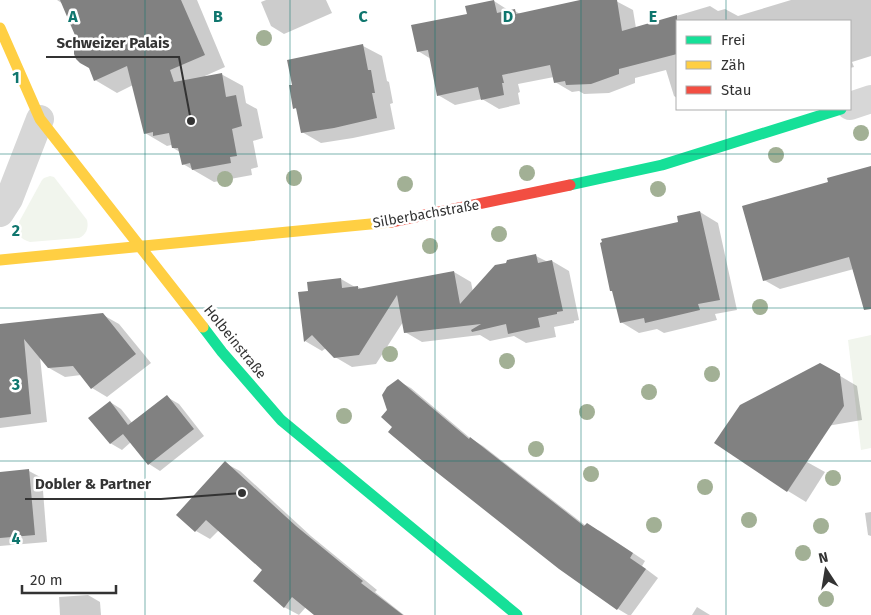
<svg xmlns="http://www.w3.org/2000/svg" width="871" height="615" font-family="'Fira Sans',sans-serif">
<rect width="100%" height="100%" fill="#fff"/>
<g fill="#f1f5ed">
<path d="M 50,176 L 54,177 L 87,220 C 89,228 86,235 79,238 L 30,242 C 20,239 15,233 19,222 L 42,180 L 44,178 Z"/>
<path d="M 871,335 L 871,448 L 861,450 L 848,340 Z"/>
</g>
<g fill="#0003">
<path d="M 57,0 L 197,0 L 225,67 L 205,76 L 205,77 L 221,74 L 243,86 L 246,103 L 257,109 L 263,138 L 253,141 L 258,167 L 251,169 L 252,175 L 214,182 L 183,164 L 180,152 L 173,148 L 173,146 L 171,145 L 167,146 L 145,133 L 133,85 L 117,93 L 95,80 L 63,4 Z"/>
<path d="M 266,0 L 326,0 L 332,13 L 284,34 L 271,26 L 261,2 Z"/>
<path d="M 586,0 L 616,1 L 633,10 L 636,28 L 710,6 L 718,11 L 725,9 L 738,16 L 791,0 L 871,0 L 871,56 L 852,62 L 854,67 L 850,68 L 850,21 L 677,21 L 677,98 L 674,96 L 666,70 L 635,78 L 635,83 L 609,93 L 584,94 L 579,91 L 572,92 L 555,82 L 554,77 L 518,84 L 520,92 L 518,93 L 520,104 L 499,109 L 482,99 L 455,105 L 438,95 L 431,59 L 418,51 L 468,15 L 494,1 L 511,12 L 515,11 L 520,14 Z"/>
<path d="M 363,46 L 382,56 L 387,81 L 389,82 L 393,103 L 390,104 L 395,129 L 353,138 L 321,143 L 302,132 L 298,110 L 295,108 Z"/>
<path d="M 871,167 L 871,285 L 854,269 L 780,289 L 764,280 L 830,183 Z"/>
<path d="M 700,212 L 718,223 L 737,310 L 715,314 L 717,320 L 664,333 L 657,329 L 639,333 L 621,322 L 679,223 Z"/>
<path d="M 536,256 L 548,262 L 552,261 L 569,271 L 579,320 L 574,321 L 574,323 L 554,327 L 556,337 L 526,343 L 514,336 L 490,341 L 480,335 L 422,342 L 405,332 L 403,322 L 376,364 L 352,367 L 335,357 L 326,348 L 322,351 L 305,341 L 300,293 L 309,292 L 341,279 L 355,287 L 358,287 L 362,289 L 454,272 L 471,282 L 473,292 Z"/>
<path d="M 103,315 L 119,324 L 151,363 L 107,397 L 92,388 L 81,375 L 65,377 L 49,368 L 40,357 L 47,422 L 0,428 L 0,325 Z"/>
<path d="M 820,364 L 857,386 L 862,420 L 741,441 Z"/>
<path d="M 398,381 L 411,388 L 470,438 L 483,446 L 586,526 L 600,531 L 645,561 L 642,566 L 658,578 L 631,615 L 628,615 L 618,609 L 560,568 L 394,427 L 388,411 Z"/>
<path d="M 167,397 L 179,404 L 204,436 L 160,471 L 149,464 L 131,442 L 122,450 L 110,443 L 110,402 L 121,409 L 133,424 Z"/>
<path d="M 807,462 L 825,472 L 806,502 L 788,491 L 754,469 Z"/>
<path d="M 225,463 L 240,471 L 311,536 L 377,590 L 375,592 L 404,615 L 316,615 L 306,607 L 299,615 L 284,607 L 263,570 L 219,530 L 210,539 L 196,531 Z"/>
<path d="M 29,471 L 42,478 L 47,542 L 0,546 L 0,473 Z"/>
<path d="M 871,512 L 871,536 L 868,535 L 865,513 Z"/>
<path d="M 88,595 L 100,602 L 101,615 L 60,615 L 59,597 Z"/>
<path d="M 697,607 L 710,615 L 692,615 Z"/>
</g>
<g fill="#818181">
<path d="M 60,0 L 181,0 L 205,55 L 170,70 L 174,82 L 222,73 L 226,97 L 236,95 L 242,126 L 232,129 L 237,156 L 230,157 L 231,163 L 192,170 L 190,163 L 182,165 L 178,148 L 172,148 L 169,133 L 153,136 L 153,132 L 144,134 L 127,66 L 94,81 L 89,68 L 80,63 L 76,59 L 74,54 L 74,47 L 77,40 Z"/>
<path d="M 494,0 L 497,13 L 515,9 L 516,14 L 580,0 L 617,0 L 622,31 L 677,15 L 677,54 L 619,69 L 619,74 L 591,84 L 566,85 L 565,81 L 554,83 L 550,65 L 502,75 L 504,83 L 502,83 L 504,95 L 481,100 L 478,87 L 437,96 L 428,50 L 417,52 L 411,25 L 467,14 L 465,6 Z"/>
<path d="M 363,44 L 368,70 L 371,70 L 375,93 L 372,93 L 377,118 L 334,128 L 301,133 L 296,108 L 293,109 L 289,85 L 292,85 L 287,60 Z"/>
<path d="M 871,166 L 871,309 L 864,310 L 849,257 L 763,281 L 742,206 L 828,182 L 827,178 Z"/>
<path d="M 700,211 L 720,300 L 698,304 L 700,310 L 645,323 L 644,318 L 620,323 L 612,291 L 610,291 L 600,243 L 602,242 L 601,239 L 678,222 L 677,216 Z"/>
<path d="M 536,254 L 538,263 L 552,260 L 563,311 L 557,312 L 557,314 L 538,318 L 540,327 L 508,334 L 506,324 L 472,332 L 471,330 L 481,324 L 404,333 L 397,295 L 359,355 L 334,358 L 312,335 L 304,342 L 298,292 L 308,291 L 307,282 L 341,278 L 342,288 L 358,286 L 358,289 L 454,271 L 460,304 L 495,265 L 506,263 L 507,260 Z"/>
<path d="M 103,313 L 136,354 L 91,389 L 73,366 L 48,368 L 24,339 L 31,414 L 0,418 L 0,324 Z"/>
<path d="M 820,363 L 840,374 L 844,406 L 787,492 L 714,443 L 740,405 Z"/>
<path d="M 398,379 L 469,439 L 470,437 L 584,526 L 587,523 L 633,553 L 630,558 L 646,569 L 617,610 L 559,569 L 425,463 L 388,432 L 392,427 L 381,417 L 387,410 L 382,395 L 387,387 Z"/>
<path d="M 167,395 L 194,429 L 148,465 L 123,434 L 110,444 L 88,418 L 110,401 L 128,425 Z"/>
<path d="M 225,461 L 296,526 L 363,581 L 361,583 L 403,615 L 314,615 L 292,597 L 284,608 L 253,581 L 262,570 L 206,520 L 195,532 L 176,515 Z"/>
<path d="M 29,469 L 35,535 L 0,538 L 0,472 Z"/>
</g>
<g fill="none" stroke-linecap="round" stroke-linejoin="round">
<g stroke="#d7d7d7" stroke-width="28">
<path d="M 850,106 L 871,99"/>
<path d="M 0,213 L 9,199 L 40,119"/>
</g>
<g stroke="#16e098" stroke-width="11">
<path d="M 570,185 L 662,165 L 841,109"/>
<path d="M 203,327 L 222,352 L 281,420 L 517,615"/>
</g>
<g stroke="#ffcf43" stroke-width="11">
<path d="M 0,28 L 40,119 L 203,327"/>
<path d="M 0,260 L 391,222"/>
</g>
<path stroke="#f24e42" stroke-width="11" d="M 391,222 L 570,185"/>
</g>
<g fill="#a2b095">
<circle cx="264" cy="38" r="8"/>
<circle cx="861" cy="133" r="8"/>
<circle cx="776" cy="155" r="8"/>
<circle cx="527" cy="173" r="8"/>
<circle cx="294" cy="178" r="8"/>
<circle cx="225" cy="179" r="8"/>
<circle cx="405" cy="184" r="8"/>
<circle cx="658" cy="189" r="8"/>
<circle cx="499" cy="234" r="8"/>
<circle cx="430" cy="246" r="8"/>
<circle cx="760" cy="307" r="8"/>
<circle cx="390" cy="354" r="8"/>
<circle cx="507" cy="361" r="8"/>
<circle cx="712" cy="374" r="8"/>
<circle cx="649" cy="392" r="8"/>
<circle cx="587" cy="412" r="8"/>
<circle cx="344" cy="416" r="8"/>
<circle cx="536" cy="449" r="8"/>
<circle cx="591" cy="474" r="8"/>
<circle cx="833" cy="478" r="8"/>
<circle cx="705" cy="487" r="8"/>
<circle cx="749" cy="520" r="8"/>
<circle cx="654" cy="525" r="8"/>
<circle cx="821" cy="526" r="8"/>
<circle cx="803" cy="553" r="8"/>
<circle cx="826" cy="599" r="8"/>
</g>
<path fill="none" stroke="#0f766e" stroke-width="1" stroke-opacity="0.55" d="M 145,0 L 145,615M 290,0 L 290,615M 435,0 L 435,615M 581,0 L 581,615M 726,0 L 726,21M 726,109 L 726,615M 0,154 L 871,154M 0,308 L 871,308M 0,461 L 871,461"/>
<g text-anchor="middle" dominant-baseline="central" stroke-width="5" stroke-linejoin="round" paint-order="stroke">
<g font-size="14" fill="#333" stroke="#fff">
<text transform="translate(426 214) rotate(-10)">Silberbachstraße</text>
<text transform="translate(235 342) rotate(51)">Holbeinstraße</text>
</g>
</g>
<g font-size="16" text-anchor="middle" font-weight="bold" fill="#0f766e" stroke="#fff" stroke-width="5" stroke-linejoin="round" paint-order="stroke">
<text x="73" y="22">A</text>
<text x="218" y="22">B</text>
<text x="363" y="22">C</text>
<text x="508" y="22">D</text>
<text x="653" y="22">E</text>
<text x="16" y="83">1</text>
<text x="16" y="236">2</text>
<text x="16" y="390">3</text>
<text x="16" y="544">4</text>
</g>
<path fill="none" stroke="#333" stroke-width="2" d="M191 121L179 57H46M242 493L161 499H25"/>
<g fill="#333" stroke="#fff" stroke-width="2">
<circle cx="191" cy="121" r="5"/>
<circle cx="242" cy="493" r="5"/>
</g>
<g font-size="15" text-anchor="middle" font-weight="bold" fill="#333" stroke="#fff" stroke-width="5" stroke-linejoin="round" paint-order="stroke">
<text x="113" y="48">Schweizer Palais</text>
<text x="93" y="489">Dobler &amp; Partner</text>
</g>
<rect x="676" y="20" width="175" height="90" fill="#ffffff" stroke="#adadad"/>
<rect x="686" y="36" width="25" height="8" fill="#16e098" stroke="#adadad"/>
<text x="721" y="45" font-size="15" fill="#333333">Frei</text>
<rect x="686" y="61" width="25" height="8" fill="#ffcf43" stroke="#adadad"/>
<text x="721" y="70" font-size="15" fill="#333333">Zäh</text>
<rect x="686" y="86" width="25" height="8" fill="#f24e42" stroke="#adadad"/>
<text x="721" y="95" font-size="15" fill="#333333">Stau</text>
<g transform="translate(826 570) rotate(348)" stroke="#ffffff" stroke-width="4" paint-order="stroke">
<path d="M0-4L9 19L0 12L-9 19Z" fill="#333333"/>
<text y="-8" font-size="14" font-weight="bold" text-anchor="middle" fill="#333333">N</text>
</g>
<path d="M22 585v8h94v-8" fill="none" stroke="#333333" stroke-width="2.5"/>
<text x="30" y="585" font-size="15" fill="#333333" stroke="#ffffff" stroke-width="4" paint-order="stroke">20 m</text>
</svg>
